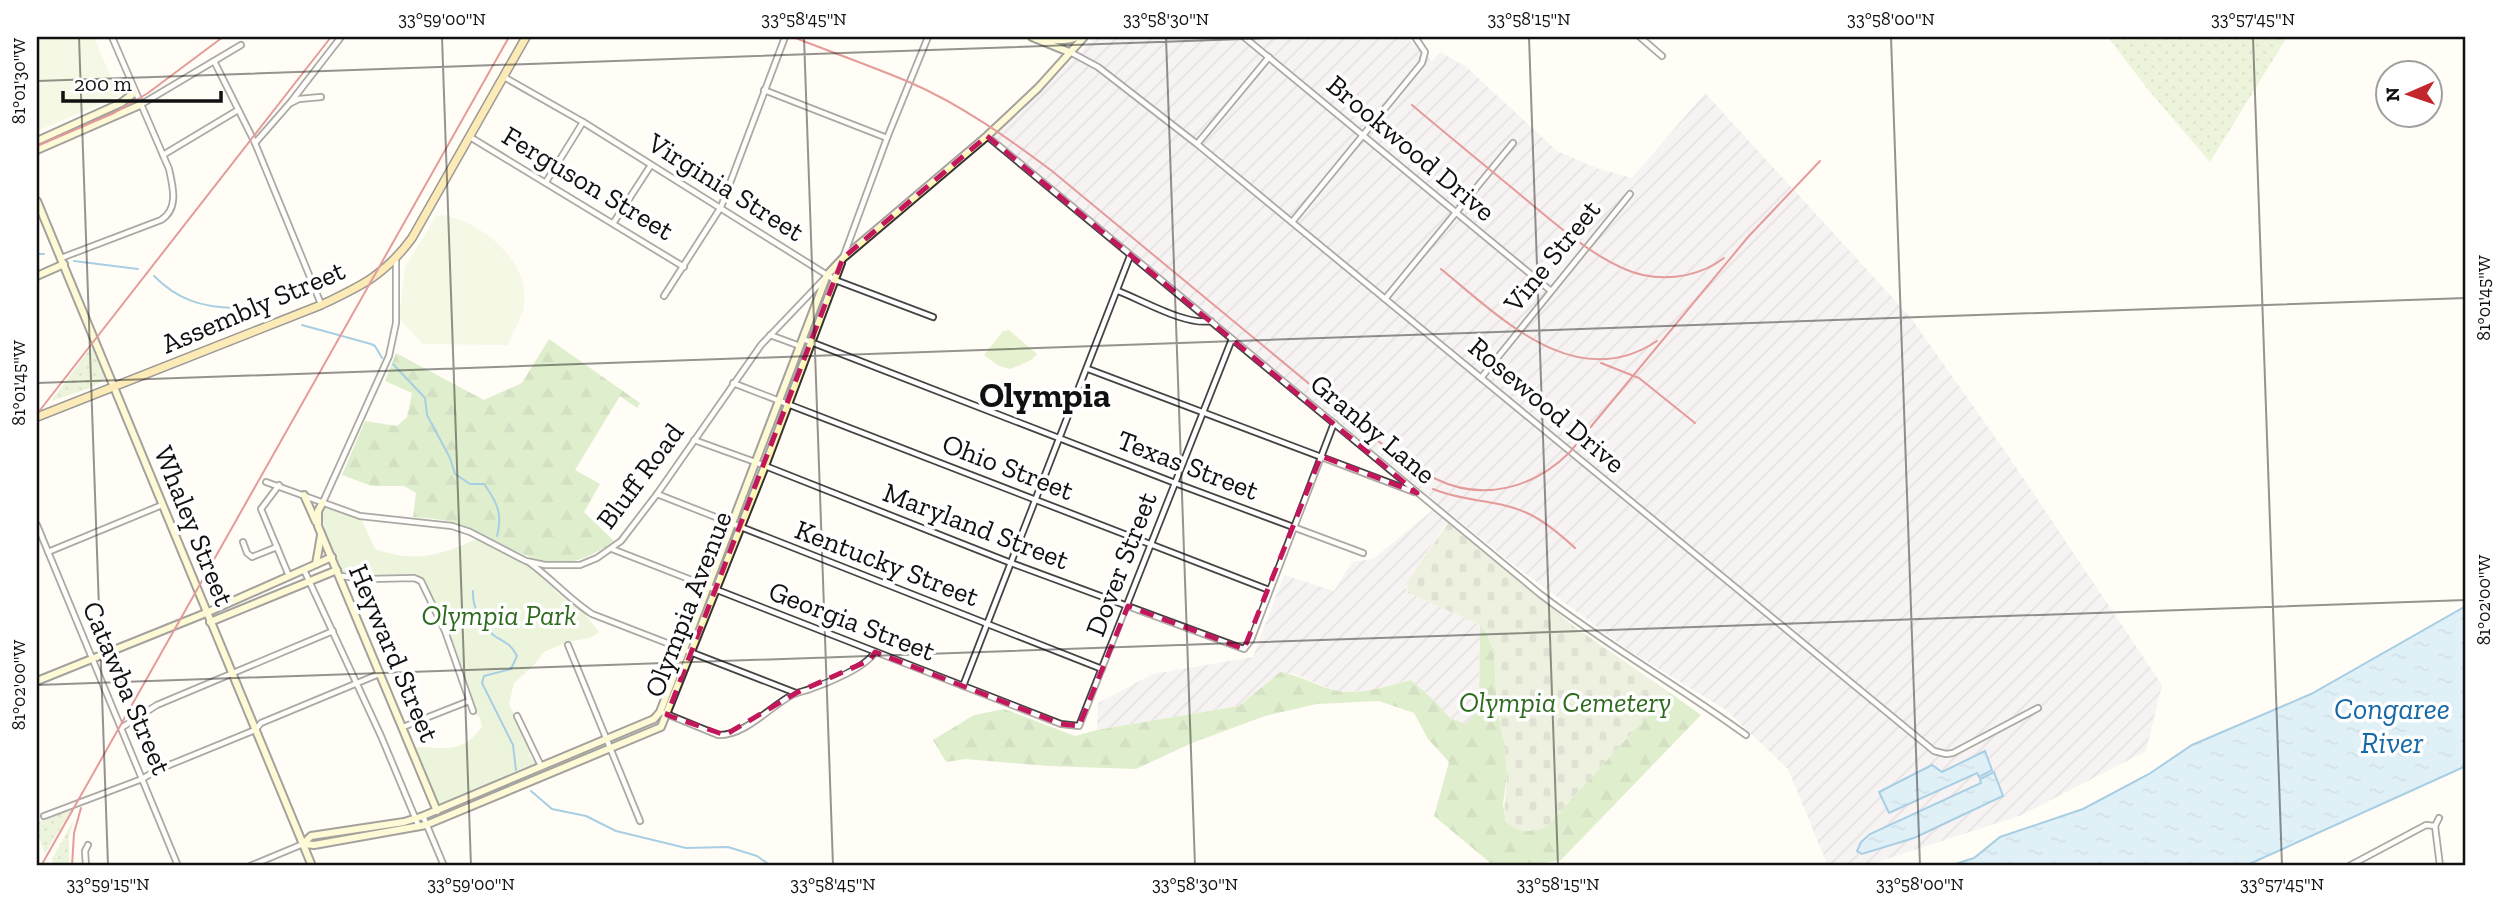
<svg xmlns="http://www.w3.org/2000/svg" width="2503" height="903" font-family="'Zilla Slab',serif">
<defs>
<pattern id="industrial-furrows" width="10" height="10" patternUnits="userSpaceOnUse" patternTransform="scale(1.75)"><rect width="10" height="10" fill="#eee6ef"/><path d="M-1 1l2-2M0 10L10 0M9 11l2-2" fill="none" stroke="#cbc4cc"/></pattern>
<pattern id="grass-dots" width="8" height="8" patternUnits="userSpaceOnUse" patternTransform="scale(1.75)"><rect width="8" height="8" fill="#d5ebbd"/><path d="M2 2h.1M6 6h.1" fill="none" stroke="#b6c8a1" stroke-width="1.8" stroke-linecap="round"/></pattern>
<pattern id="forest-firs" width="22" height="20" patternUnits="userSpaceOnUse" patternTransform="scale(1.75)"><rect width="22" height="20" fill="#b9dc9c"/><path d="M5 1l3.5 6h-7zM16 11l3.5 6h-7z" fill="#9ebc85"/></pattern>
<pattern id="cemetery-stones" width="16" height="16" patternUnits="userSpaceOnUse" patternTransform="scale(1.75)"><rect width="16" height="16" fill="#d9e3c4"/><path d="M2 7V4a2 2 0 0 1 4 0v3zM10 15v-3a2 2 0 0 1 4 0v3z" fill="#b9c2a7"/></pattern>
<pattern id="water-ripples" width="26" height="14" patternUnits="userSpaceOnUse" patternTransform="scale(1.75)"><rect width="26" height="14" fill="#b9e0f7"/><path d="M2 4q2-2 4 0t4 0M15 11q2-2 4 0t4 0" fill="none" stroke="#9ebfd3"/></pattern>
</defs>
<rect width="100%" height="100%" fill="#fffdf5"/>
<path fill="url(#industrial-furrows)" d="M 1095,37 L 1406,37 L 1432,61 L 1440,52 L 1465,66 L 1557,151 L 1596,168 L 1632,178 L 1705,93 L 1911,318 L 2009,457 L 2162,685 L 2146,751 L 2022,815 L 1865,866 L 1828,866 L 1788,769 L 1726,710 L 1628,650 L 1510,562 L 1452,515 L 1406,583 L 1406,588 L 1408,593 L 1480,625 L 1479,709 L 1466,725 L 1450,718 L 1436,702 L 1411,680 L 1367,691 L 1335,691 L 1295,674 L 1280,672 L 1239,706 L 1097,730 L 1098,703 L 1153,674 L 1253,657 L 1284,575 L 1334,591 L 1352,562 L 1373,559 L 1433,510 L 1434,500 L 993,136 L 1019,113 Z"/>
<g fill="url(#grass-dots)">
<path d="M 2108,37 L 2287,37 L 2210,162 L 2145,86 Z"/>
<path d="M 93,345 L 105,374 L 104,380 L 88,389 L 51,401 Z"/>
<path d="M 72,809 L 45,854 L 37,831 L 37,823 Z"/>
<path d="M 74,819 L 69,837 L 69,866 L 54,866 L 52,859 Z"/>
</g>
<g fill="url(#forest-firs)">
<path d="M 549,339 L 640,403 L 637,408 L 620,396 L 575,470 L 600,484 L 584,512 L 614,541 C 553,586 523,551 466,527 C 449,520 431,518 413,517 L 416,493 L 404,486 L 372,486 L 342,475 L 365,421 L 397,426 L 407,417 L 412,393 L 385,381 L 396,353 L 484,400 L 522,383 Z"/>
<path d="M 1480,625 L 1486,632 L 1494,651 L 1497,709 L 1505,745 L 1507,774 L 1503,805 L 1506,821 C 1519,833 1532,833 1547,826 L 1669,692 L 1701,715 L 1561,860 L 1529,866 L 1494,866 L 1434,816 L 1449,762 L 1428,739 L 1414,713 L 1379,701 L 1317,704 L 1265,716 L 1192,743 L 1136,769 L 1047,766 L 965,759 L 946,762 L 933,740 L 974,715 L 1004,709 L 1075,736 L 1097,730 L 1239,706 L 1280,672 C 1300,675 1315,685 1333,690 C 1359,696 1387,686 1411,680 L 1436,702 L 1450,718 L 1466,724 L 1479,709 Z"/>
</g>
<path fill="url(#cemetery-stones)" d="M 1448,523 L 1576,628 L 1669,692 L 1547,826 C 1531,834 1511,834 1504,815 L 1507,774 L 1505,745 L 1497,709 L 1494,651 L 1486,632 L 1480,625 L 1408,593 L 1406,583 Z"/>
<path fill="#d5ebbd" d="M 323,502 L 360,516 L 375,549 C 417,563 437,556 477,539 L 524,562 L 542,573 L 557,593 L 584,613 L 599,632 L 590,638 L 567,642 L 544,652 L 534,665 L 514,683 L 509,704 L 531,750 L 529,754 L 532,759 L 537,760 L 538,765 L 437,805 L 415,747 C 444,747 461,755 482,727 L 480,718 L 473,711 L 447,637 L 421,581 L 414,578 L 340,576 C 334,551 319,529 323,502 Z"/>
<g fill="#e6f2cf">
<path d="M 37,37 L 94,37 L 119,96 L 37,131 L 37,47 L 39,46 Z"/>
<path d="M 442,215 C 482,221 534,264 523,310 C 520,321 512,334 508,345 L 423,344 L 399,319 L 405,267 L 436,216 Z"/>
<path d="M 1009,330 L 1037,354 L 1031,360 L 1011,369 L 999,366 L 984,355 L 1003,331 Z"/>
</g>
<g fill="url(#water-ripples)" stroke="#3f96cf" stroke-width="2">
<path d="M 2466,606 L 2466,766 L 2245,866 L 1949,866 L 1974,858 L 2000,837 L 2083,809 L 2149,774 L 2192,745 L 2311,694 Z"/>
<path d="M 1985,751 L 1992,770 L 1979,777 L 1977,773 L 1889,813 L 1879,792 L 1932,765 L 1942,772 Z"/>
<path d="M 1994,772 L 2003,796 L 1914,838 L 1862,854 L 1857,851 L 1861,842 L 1870,834 L 1981,783 L 1980,779 Z"/>
</g>
<g fill="none" stroke-linecap="round" stroke-linejoin="round">
<g stroke="#3f96cf" stroke-width="2">
<path d="M 37,254 L 44,254"/>
<path d="M 74,261 L 138,269"/>
<path d="M 154,276 C 178,300 201,307 235,308"/>
<path d="M 302,325 L 371,344 L 375,346 L 382,358"/>
<path d="M 393,364 L 425,398 L 427,415 L 450,458 L 455,474 L 470,484 L 484,484 C 497,502 503,514 497,536"/>
<path d="M 473,591 C 472,606 482,628 496,637 C 505,642 512,645 517,656 L 511,669 L 484,676 L 482,683 L 513,745 L 516,770"/>
<path d="M 531,791 L 552,809 L 586,816 L 616,831 L 686,848 L 728,847 L 757,856 L 771,866"/>
</g>
<g stroke="#444" stroke-width="8">
<g id="street">
<path d="M 1244,37 L 1551,291"/>
<path d="M 1640,37 L 1662,56"/>
<path d="M 1070,52 L 1098,67 L 1197,144 L 1934,751 L 1946,754 L 1953,753 L 2038,708"/>
<path d="M 214,61 L 255,143 L 321,304"/>
<path d="M 504,77 L 583,122 L 835,280 L 933,317"/>
<path d="M 764,90 L 887,138"/>
<path d="M 291,103 L 299,99 L 321,97"/>
<path d="M 140,105 L 241,45"/>
<path d="M 987,136 L 1540,594 C 1606,645 1679,686 1746,735"/>
<path d="M 470,137 L 684,267"/>
<path d="M 255,143 L 290,103 L 341,37"/>
<path d="M 1197,144 L 1269,57"/>
<path d="M 163,155 L 238,110"/>
<path d="M 546,182 L 583,122"/>
<path d="M 614,222 L 651,165"/>
<path d="M 1292,222 L 1422,63 L 1425,52 L 1415,37"/>
<path d="M 844,255 L 887,138 L 928,37"/>
<path d="M 61,258 L 161,220 C 179,209 173,187 169,169 L 112,37"/>
<path d="M 1118,291 C 1142,300 1186,326 1211,321"/>
<path d="M 664,296 L 721,207 L 785,37"/>
<path d="M 1385,299 L 1513,143"/>
<path d="M 770,335 L 800,346"/>
<path d="M 803,339 L 1175,483 L 1363,553"/>
<path d="M 1088,369 L 1414,492"/>
<path d="M 1481,378 L 1630,194"/>
<path d="M 733,383 L 1269,590"/>
<path d="M 694,440 L 755,462 L 1011,563 L 1244,649 L 1251,640 L 1334,423"/>
<path d="M 266,482 L 360,516 L 452,526 L 470,532 L 526,561 L 545,565 L 580,565 L 597,558 L 621,541 L 657,494 L 761,345 L 824,279"/>
<path d="M 279,485 L 261,509 L 289,576"/>
<path d="M 657,494 L 1102,669"/>
<path d="M 323,502 L 389,356 L 396,323 L 396,259"/>
<path d="M 37,525 L 178,866"/>
<path d="M 243,542 L 247,553 L 252,557 L 277,547"/>
<path d="M 612,549 L 1061,724 L 1079,726 L 1232,339"/>
<path d="M 48,552 L 162,505"/>
<path d="M 530,563 C 552,579 569,599 592,614 L 796,693"/>
<path d="M 304,570 L 381,736 L 419,827"/>
<path d="M 340,576 L 369,579 L 414,578 L 421,581 L 445,631 L 473,711"/>
<path d="M 568,645 L 640,821"/>
<path d="M 963,686 L 1130,256"/>
<path d="M 664,713 L 718,735 C 746,736 771,705 794,694 C 799,692 805,691 810,689 C 828,683 865,668 875,652"/>
<path d="M 517,716 L 541,766"/>
<path d="M 403,727 L 469,701"/>
<path d="M 121,728 L 157,705 L 333,631"/>
<path d="M 44,816 L 142,779 L 157,770 L 255,730 L 261,723 L 379,674"/>
<path d="M 423,816 L 444,866"/>
<path d="M 2435,826 L 2440,866"/>
<path d="M 2435,826 L 2439,818"/>
<path d="M 86,866 L 85,851 L 88,845"/>
<path d="M 250,866 L 303,844"/>
<path d="M 2349,866 L 2426,825 L 2435,826"/>
</g>
</g>
<g stroke="#333" stroke-width="10">
<g id="secondary">
<path d="M 1032,37 L 1069,52"/>
<path d="M 1037,39 C 1051,38 1064,43 1077,37"/>
<path d="M 37,141 L 121,103 L 134,93"/>
<path d="M 37,150 L 140,105"/>
<path d="M 37,201 L 312,866"/>
<path d="M 37,276 L 64,264"/>
<path d="M 304,495 L 316,522"/>
<path d="M 323,502 L 318,511 L 318,526 L 437,811"/>
<path d="M 316,564 L 321,535"/>
<path d="M 210,622 L 337,570"/>
<path d="M 37,681 L 206,613 L 332,557"/>
<path d="M 303,844 L 311,836 L 404,822 L 423,816 L 654,719 L 660,712 L 827,275 L 843,258 L 987,136 L 1038,88 L 1084,37"/>
<path d="M 303,844 L 314,845 L 426,825 L 661,727 L 765,466 L 841,263"/>
</g>
</g>
<g stroke="#222" stroke-width="10">
<path id="primary" d="M 37,417 L 321,305 C 361,286 385,275 412,238 L 526,37"/>
</g>
<use href="#street" stroke="#fff" stroke-width="4.5"/>
<use href="#secondary" stroke="#fff6b0" stroke-width="6"/>
<use href="#primary" stroke="#f9d66b" stroke-width="7"/>
<g stroke="#c4262e" stroke-width="2">
<path d="M 793,37 C 831,52 871,66 909,82 C 960,104 1008,138 1052,171 L 1394,454 C 1407,462 1421,472 1436,479 C 1483,502 1534,488 1570,452 L 1748,237 L 1820,161"/>
<path d="M 1412,105 C 1445,133 1478,160 1511,187 C 1545,215 1600,266 1643,275 C 1671,281 1702,275 1724,258"/>
<path d="M 37,146 L 114,113 L 148,93 L 223,37"/>
<path d="M 1441,269 C 1501,318 1576,395 1657,341"/>
<path d="M 1601,363 L 1639,378 L 1695,423"/>
<path d="M 37,414 L 331,37"/>
<path d="M 1433,489 C 1463,502 1497,499 1527,513 C 1545,521 1561,535 1575,548"/>
<path d="M 41,866 L 509,37"/>
<path d="M 72,866 L 74,833 L 81,808"/>
</g>
</g>
<path d="M0 0H2503V903H0ZM 987,136 L 1417,493 L 1321,456 L 1244,649 L 1128,606 L 1079,726 L 1061,724 L 875,652 L 870,660 L 796,693 L 725,735 L 667,715 L 843,258 Z" fill="#fffdf5" fill-opacity=".55" fill-rule="evenodd"/>
<path fill="none" stroke="#c2185b" stroke-width="5" stroke-dasharray="14 9" stroke-linejoin="round" d="M 987,136 L 1417,493 L 1321,456 L 1244,649 L 1128,606 L 1079,726 L 1061,724 L 875,652 L 870,660 L 796,693 L 725,735 L 667,715 L 843,258 Z"/>
<path fill="none" stroke="#111" stroke-width="2" stroke-opacity="0.45" d="M 79,37 L 108,866M 442,37 L 471,866M 804,37 L 833,866M 1166,37 L 1195,866M 1529,37 L 1558,866M 1891,37 L 1920,866M 2253,37 L 2282,866M 37,81 L 1304,37M 37,383 L 2466,298M 37,685 L 2466,600"/>
<g text-anchor="middle" dominant-baseline="central" stroke-width="7" stroke-linejoin="round" paint-order="stroke">
<g font-size="28" fill="#111" stroke="#fff">
<text transform="translate(1411 148) rotate(40)">Brookwood Drive</text>
<text transform="translate(588 183) rotate(31)">Ferguson Street</text>
<text transform="translate(726 187) rotate(32)">Virginia Street</text>
<text transform="translate(1552 256) rotate(-51)">Vine Street</text>
<text transform="translate(253 307) rotate(-23)">Assembly Street</text>
<text transform="translate(1547 405) rotate(40)">Rosewood Drive</text>
<text transform="translate(1373 429) rotate(40)">Granby Lane</text>
<text transform="translate(1188 465) rotate(21)">Texas Street</text>
<text transform="translate(1008 467) rotate(21)">Ohio Street</text>
<text transform="translate(640 476) rotate(-53)">Bluff Road</text>
<text transform="translate(194 526) rotate(68)">Whaley Street</text>
<text transform="translate(976 526) rotate(21)">Maryland Street</text>
<text transform="translate(887 563) rotate(21)">Kentucky Street</text>
<text transform="translate(1121 564) rotate(-69)">Dover Street</text>
<text transform="translate(688 604) rotate(-69)">Olympia Avenue</text>
<text transform="translate(852 621) rotate(21)">Georgia Street</text>
<text transform="translate(394 653) rotate(67)">Heyward Street</text>
<text transform="translate(127 688) rotate(67)">Catawba Street</text>
</g>
<g font-size="28" font-style="italic" fill="#2f6b1f" stroke="#fff">
<text x="499" y="615">Olympia Park</text>
<text x="1565" y="702">Olympia Cemetery</text>
</g>
<g font-size="30" font-style="italic" fill="#1768a6" stroke="#fff">
<text x="2392" y="709">Congaree<tspan x="2392" dy="34">River</tspan></text>
</g>
<g font-size="35" font-weight="bold" fill="#111" stroke="#fff">
<text x="1045" y="395">Olympia</text>
</g>
</g>
<rect width="2503" height="903" fill="none" stroke="#ffffff" stroke-width="77"/>
<g transform="translate(2409 94) rotate(268)"><circle r="33" fill="#ffffff" stroke="#a0a0a0" stroke-width="2"/>
<path d="M0-5L12 26L0 18L-12 26Z" fill="#c4262e"/>
<text y="-10" font-size="19" font-weight="bold" text-anchor="middle" fill="#111111">N</text>
</g>
<path d="M63 91v10h158v-10" fill="none" stroke="#111111" stroke-width="3.5"/>
<text x="74" y="91" font-size="21" fill="#111111" stroke="#ffffff" stroke-width="5" paint-order="stroke">200 m</text>
<rect x="38" y="38" width="2426" height="826" fill="none" stroke="#111" stroke-width="2.5"/>
<g font-size="18" text-anchor="middle" fill="#111">
<text x="442" y="25">33°59'00"N</text>
<text x="804" y="25">33°58'45"N</text>
<text x="1166" y="25">33°58'30"N</text>
<text x="1529" y="25">33°58'15"N</text>
<text x="1891" y="25">33°58'00"N</text>
<text x="2253" y="25">33°57'45"N</text>
<text transform="translate(19 81) rotate(-90)" y="6">81°01'30"W</text>
<text transform="translate(2484 298) rotate(-90)" y="6">81°01'45"W</text>
<text transform="translate(19 383) rotate(-90)" y="6">81°01'45"W</text>
<text transform="translate(2484 600) rotate(-90)" y="6">81°02'00"W</text>
<text transform="translate(19 685) rotate(-90)" y="6">81°02'00"W</text>
<text x="108" y="890">33°59'15"N</text>
<text x="471" y="890">33°59'00"N</text>
<text x="833" y="890">33°58'45"N</text>
<text x="1195" y="890">33°58'30"N</text>
<text x="1558" y="890">33°58'15"N</text>
<text x="1920" y="890">33°58'00"N</text>
<text x="2282" y="890">33°57'45"N</text>
</g>
</svg>
